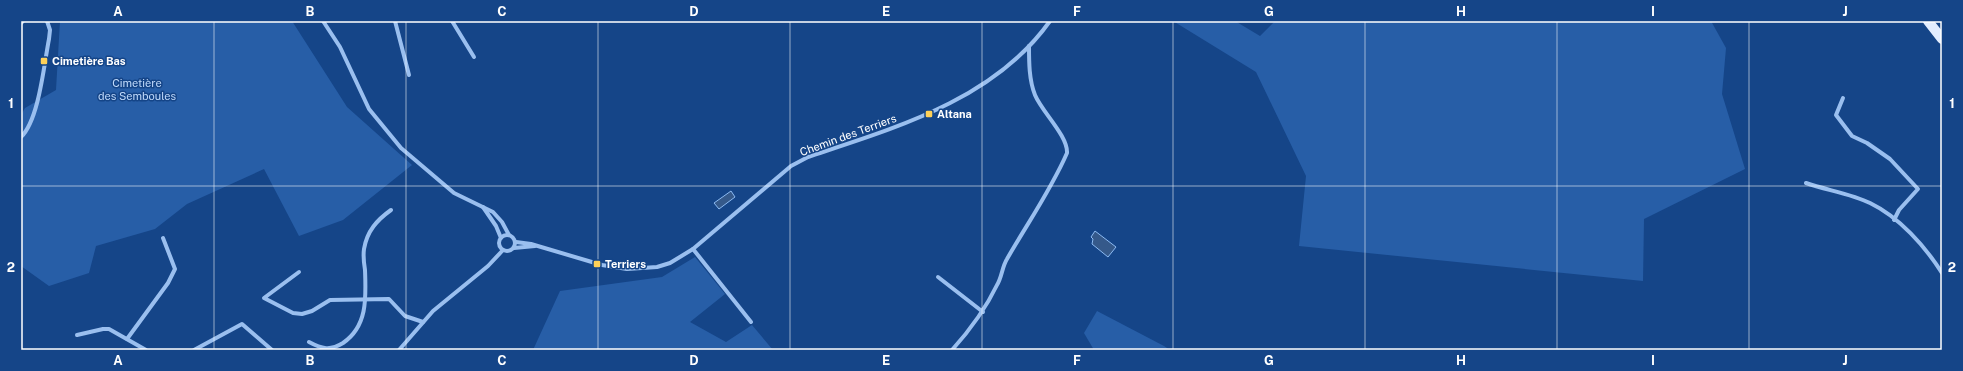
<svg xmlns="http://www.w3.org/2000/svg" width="1963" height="371" font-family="'Public Sans',sans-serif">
<rect width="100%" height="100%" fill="#154588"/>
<g fill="#275ea7">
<path d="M 60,21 L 292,21 L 347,107 L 412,165 L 343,220 L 299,236 L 264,169 L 187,204 L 155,229 L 96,246 L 89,273 L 49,286 L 21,266 L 21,115 L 25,108 L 56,90 Z"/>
<path d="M 1173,21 L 1235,21 L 1260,36 L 1275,21 L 1711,21 L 1726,48 L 1722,94 L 1745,169 L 1644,219 L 1643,281 L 1299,246 L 1306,176 L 1256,72 Z"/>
<path d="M 695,257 L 725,294 L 690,322 L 726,342 L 752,325 L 773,350 L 533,350 L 560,291 L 662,277 Z"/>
<path d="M 1097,311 L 1164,346 L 1170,350 L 1094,350 L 1084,333 Z"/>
</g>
<g fill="#35598a" stroke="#8cbaf2">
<path d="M 731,191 L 735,197 L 719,209 L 714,203 Z"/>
<path d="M 1095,231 L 1116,247 L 1108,257 L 1092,244 L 1093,239 L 1091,237 Z"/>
</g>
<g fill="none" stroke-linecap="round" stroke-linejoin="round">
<g stroke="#9abfef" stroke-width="4">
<path d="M 323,21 L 340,47 L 369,109 L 401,148 L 454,193 L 493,212 L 502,222 L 509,235"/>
<path d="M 395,21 L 409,75"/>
<path d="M 452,21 L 474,57"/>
<path d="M 21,23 L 23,21"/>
<path d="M 1843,98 L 1836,115 L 1852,136 L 1867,143 L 1890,159 L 1918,189 L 1899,210 L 1894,220"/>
<path d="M 21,137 C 39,120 44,64 49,39 L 50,30 L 47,21"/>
<path d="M 1806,183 C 1826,190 1852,194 1870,203 C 1899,217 1925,246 1942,273"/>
<path d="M 483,207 L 496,226 L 501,238"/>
<circle cx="507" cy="243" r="8"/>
<path d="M 516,242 L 531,244 L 602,265 L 627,269 L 657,267 L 670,263 L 693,249 L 791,166 L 808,157 C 895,128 994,100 1050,21"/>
<path d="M 514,248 L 535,246"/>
<path d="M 693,249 L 751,322"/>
<path d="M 299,272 L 264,298 L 293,313 L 302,314 L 312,311 L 330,300 L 389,299 L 405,316 L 423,322"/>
<path d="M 938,277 L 983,312"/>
<path d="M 77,335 L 103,329 L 109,329 L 146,350"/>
<path d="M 127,339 L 168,283 L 175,269 L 163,238"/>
<path d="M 309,342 C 322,349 330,351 343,343 C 368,326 366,297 365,270 C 364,264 363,256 364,249 C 367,231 377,220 391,210"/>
<path d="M 194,350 L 242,324 L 272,350"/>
<path d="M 399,350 L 433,311 L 488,266 L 503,250"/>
<path d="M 952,350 C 970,330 985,310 997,285 C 1002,277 1002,267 1007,259 C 1027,224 1051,190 1067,153 C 1068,136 1042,112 1035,95 C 1029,80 1029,62 1029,46"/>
</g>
<path stroke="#e2edff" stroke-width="10" d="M 1928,21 L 1942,39"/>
</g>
<path fill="none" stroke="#fff" stroke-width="1" stroke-opacity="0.55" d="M 214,21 L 214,350M 406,21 L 406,350M 598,21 L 598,350M 790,21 L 790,350M 982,21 L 982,350M 1173,21 L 1173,350M 1365,21 L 1365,350M 1557,21 L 1557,350M 1749,21 L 1749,350M 21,186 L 1942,186"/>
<g fill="#ffd158" stroke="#154588" stroke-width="1.5">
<rect x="40" y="57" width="8" height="8" rx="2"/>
<rect x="925" y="110" width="8" height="8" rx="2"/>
<rect x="593" y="260" width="8" height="8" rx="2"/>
</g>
<g text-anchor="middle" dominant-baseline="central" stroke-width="3" stroke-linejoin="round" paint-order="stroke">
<g font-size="11" font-weight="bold" fill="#fff" stroke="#154588" text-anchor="start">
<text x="52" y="61">Cimetière Bas</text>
<text x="937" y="114">Altana</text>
<text x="605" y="264">Terriers</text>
</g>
<g font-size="11" fill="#c0dafb" stroke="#154588">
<text x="137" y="83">Cimetière<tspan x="137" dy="13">des Semboules</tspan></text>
</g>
<g font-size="11" fill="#fff" stroke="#154588">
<text transform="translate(848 135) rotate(-20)">Chemin des Terriers</text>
</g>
</g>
<rect width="1963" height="371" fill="none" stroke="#154588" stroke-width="44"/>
<rect x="22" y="22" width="1919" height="327" fill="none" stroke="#fff" stroke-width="1.5"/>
<g font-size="13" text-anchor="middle" font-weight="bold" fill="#fff">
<text x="118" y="16">A</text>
<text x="310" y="16">B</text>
<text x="502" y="16">C</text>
<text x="694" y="16">D</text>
<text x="886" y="16">E</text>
<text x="1077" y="16">F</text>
<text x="1269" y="16">G</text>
<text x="1461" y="16">H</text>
<text x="1653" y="16">I</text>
<text x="1845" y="16">J</text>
<text x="11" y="108">1</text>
<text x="1952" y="108">1</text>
<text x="11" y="272">2</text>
<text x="1952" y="272">2</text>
<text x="118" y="365">A</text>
<text x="310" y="365">B</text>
<text x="502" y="365">C</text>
<text x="694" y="365">D</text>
<text x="886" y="365">E</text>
<text x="1077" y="365">F</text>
<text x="1269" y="365">G</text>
<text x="1461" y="365">H</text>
<text x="1653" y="365">I</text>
<text x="1845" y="365">J</text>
</g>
</svg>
